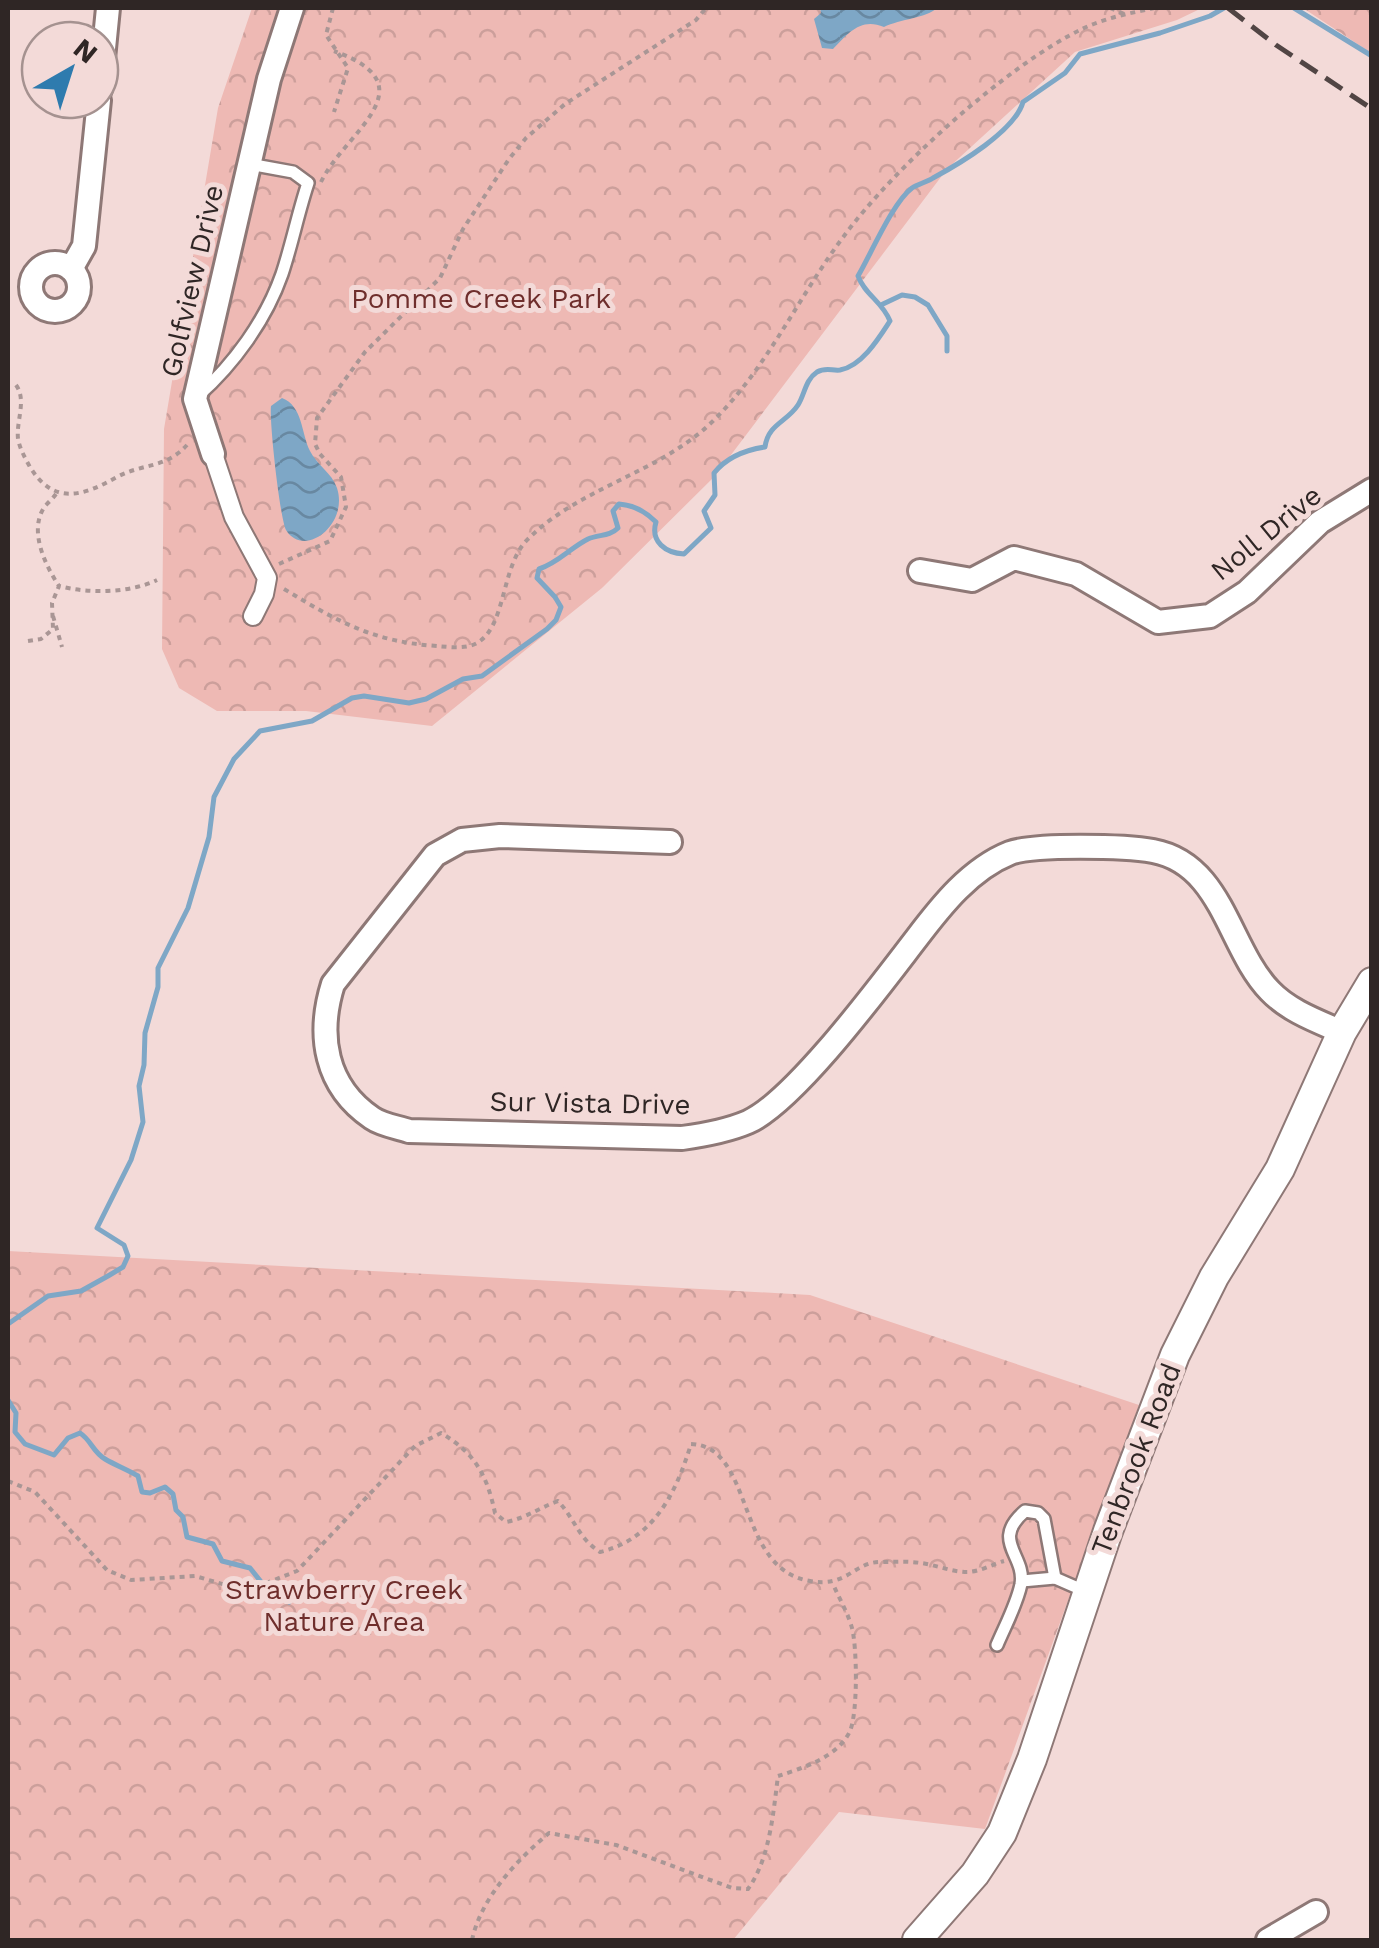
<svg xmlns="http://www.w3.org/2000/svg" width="1379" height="1948" font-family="'Work Sans',sans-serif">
<defs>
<pattern id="forest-crowns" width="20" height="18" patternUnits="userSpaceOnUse" patternTransform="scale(2.5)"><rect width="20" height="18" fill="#eeb9b4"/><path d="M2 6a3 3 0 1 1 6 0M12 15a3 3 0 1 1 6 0" fill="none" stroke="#cc9f9b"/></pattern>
<pattern id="water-waves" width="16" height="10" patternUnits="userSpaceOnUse" patternTransform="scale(2.5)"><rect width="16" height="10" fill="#7ea7c6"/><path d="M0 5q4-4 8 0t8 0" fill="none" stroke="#6888a1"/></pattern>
</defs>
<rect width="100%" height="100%" fill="#f3dad8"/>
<g fill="url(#forest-crowns)">
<path d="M 252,8 L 1202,8 L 1177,20 L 1075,52 L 947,169 L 715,476 L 602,588 L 432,726 L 306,711 L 217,711 L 179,688 L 162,649 L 164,429 L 218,108 Z"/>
<path d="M 1303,8 L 1371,8 L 1371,53 Z"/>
<path d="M 8,1251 L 810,1295 L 1139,1405 L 985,1829 L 839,1812 L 733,1940 L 8,1940 Z"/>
</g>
<g fill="url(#water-waves)">
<path d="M 820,8 L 937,8 C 927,18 900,19 884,27 C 861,17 848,33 833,49 L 822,48 L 814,19 L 821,13 Z"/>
<path d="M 282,398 C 303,406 301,433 310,451 C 317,465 332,473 337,488 C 349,525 304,559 286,530 C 280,519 269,420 271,406 Z"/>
</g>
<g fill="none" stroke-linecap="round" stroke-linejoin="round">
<g stroke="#7ea7c6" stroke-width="5">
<path d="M 1294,8 L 1372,56"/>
<path d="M 883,304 L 902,295 L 915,297 L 928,305 L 947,336 L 947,351"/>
<path d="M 8,1324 L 48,1296 L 81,1291 L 108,1276 L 123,1267 L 128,1256 L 124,1245 L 97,1228 L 131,1160 L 143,1122 L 139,1086 L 144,1065 L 145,1033 L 158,987 L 158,968 L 188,908 L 209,837 L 214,797 L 234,759 L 260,731 L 312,721 L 352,698 L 364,696 L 409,703 L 426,699 L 463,679 L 482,676 L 547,629 L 556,620 L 561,607 L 555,597 L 537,578 L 539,569 C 558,563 570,548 588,539 C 599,534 609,537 618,528 L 613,511 L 619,504 C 634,505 645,511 656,522 C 650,542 666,553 684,554 L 711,528 L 704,511 L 715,495 L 714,473 C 727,457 745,450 765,447 C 768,424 787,422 798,405 C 805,394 805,380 817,372 C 826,367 832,371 840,370 C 862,366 879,338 890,321 C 882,301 865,295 858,276 C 871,254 893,202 912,188 C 918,184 927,182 933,178 C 959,164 1015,131 1023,102 L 1065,73 L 1080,54 L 1160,33 L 1210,16 L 1224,8"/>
<path d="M 8,1400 L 16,1413 L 15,1432 L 25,1444 L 54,1455 L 68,1438 L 80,1433 C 91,1440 93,1452 105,1459 C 115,1465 128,1470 138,1476 L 142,1492 L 150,1493 L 165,1487 L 173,1494 L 176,1510 L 183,1517 L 187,1537 L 213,1544 L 222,1561 L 250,1568 L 262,1583 L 289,1602"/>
</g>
<g stroke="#8e7876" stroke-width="16">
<g id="service">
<path d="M 198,396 C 234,364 266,320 282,274 C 292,244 298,213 308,183 L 293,172 L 249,164"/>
<path d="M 1022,1581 L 1055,1578 L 1087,1592"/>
<path d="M 997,1645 C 1005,1626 1017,1604 1021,1584 C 1026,1555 990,1541 1025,1511 L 1038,1513 L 1044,1519 L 1055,1578"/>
</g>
</g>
<g stroke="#8e7876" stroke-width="22">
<path id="pedestrian" d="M 213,454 L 234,517 L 267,578 L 264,594 L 253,616"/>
</g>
<g stroke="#8e7876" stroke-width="28">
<g id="minor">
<path d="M 100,89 L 108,8"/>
<circle cx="55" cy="287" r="24"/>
<path d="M 71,269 L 84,246 L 99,100"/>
<path d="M 213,454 L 195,399 L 269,79 L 292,8"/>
<path d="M 920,571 L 972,580 L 1014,558 L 1076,574 L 1158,622 L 1210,616 L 1247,592 L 1320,522 L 1372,490"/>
<path d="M 670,842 L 500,836 L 462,840 L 435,855 L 333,984 C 317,1035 325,1086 372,1118 C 382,1125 397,1127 409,1131 L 682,1138 C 704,1135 727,1131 748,1122 C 795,1101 882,983 916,939 C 941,906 970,869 1010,853 C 1034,844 1126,846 1153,851 C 1223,864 1228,948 1270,991 C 1289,1011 1317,1021 1342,1032"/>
<path d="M 1268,1940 L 1316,1912"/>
</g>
</g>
<g stroke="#8e7876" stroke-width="32">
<path id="tertiary" d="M 917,1940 L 975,1874 L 1002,1833 L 1032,1759 L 1108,1531 L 1175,1355 L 1214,1277 L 1280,1169 L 1342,1032 L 1372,982"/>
</g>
<g stroke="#a99695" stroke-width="4" stroke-dasharray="5 5" stroke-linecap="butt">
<path d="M 333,8 L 326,35 L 348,68 L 334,112"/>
<path d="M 1110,8 L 1124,14"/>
<path d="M 321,182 C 344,133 432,86 334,51"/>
<path d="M 16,385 C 27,400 16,421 18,439 C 20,449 25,458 30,467 C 54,506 83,496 117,477 C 143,463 165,469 187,445"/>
<path d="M 56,494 C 53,498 49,502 45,506 C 28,530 45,565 59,586"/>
<path d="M 279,564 L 330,541 L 346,507 L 341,477 L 320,454 L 315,444 L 317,418 L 365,352 L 440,278 L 463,229 L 509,159 L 526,138 L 565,104 L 696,20 L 706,8"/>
<path d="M 284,589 C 337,621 373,642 437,646 C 449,647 464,649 475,644 C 507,629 500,566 528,539 C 580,487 660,473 713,421 C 768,367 798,297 844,236 C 894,168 1006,66 1082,29 C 1105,18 1130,13 1155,8"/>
<path d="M 53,616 L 62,647"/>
<path d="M 28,641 L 41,639 L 53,629 L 52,603 L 59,586 C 89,594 130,593 157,580"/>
<path d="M 8,1481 L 35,1492 L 107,1570 L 131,1580 L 195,1576 L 246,1591 L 297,1571 L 415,1446 L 441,1433 C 475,1453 487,1475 495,1513 L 506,1522 C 526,1518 539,1508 558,1501 C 575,1519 578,1538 600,1552 C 654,1539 676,1493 691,1444 C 755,1446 735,1569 810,1581 C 848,1588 854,1561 882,1562 C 895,1562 908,1561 921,1563 C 936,1565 952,1572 967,1572 C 979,1572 993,1564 1004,1561"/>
<path d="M 472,1940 C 481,1898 516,1861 549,1833 L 616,1845 L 732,1888 L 748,1889 C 770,1858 773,1814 778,1776 C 803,1768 838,1757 850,1731 C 858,1712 857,1647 852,1628 C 848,1613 839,1598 833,1584"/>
</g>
<use href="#service" stroke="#fff" stroke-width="11"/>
<use href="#pedestrian" stroke="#fff" stroke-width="18"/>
<use href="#minor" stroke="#fff" stroke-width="22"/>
<use href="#tertiary" stroke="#fff" stroke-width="28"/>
<path stroke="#514544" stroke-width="5" stroke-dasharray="20 10" stroke-linecap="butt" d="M 1228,8 L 1276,45 L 1372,109"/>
</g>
<g text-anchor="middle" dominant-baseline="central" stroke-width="10" stroke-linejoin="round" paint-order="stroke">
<g font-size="28" fill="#2f2625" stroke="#f3dad8">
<text transform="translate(192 281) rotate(-77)">Golfview Drive</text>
<text transform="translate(1266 533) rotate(-39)">Noll Drive</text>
<text transform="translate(590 1103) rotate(1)">Sur Vista Drive</text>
<text transform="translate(1136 1459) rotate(-69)">Tenbrook Road</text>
</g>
<g font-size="28" fill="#6f2e2c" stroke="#f3dad8">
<text x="481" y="298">Pomme Creek Park</text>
<text x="344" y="1589">Strawberry Creek<tspan x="344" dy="32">Nature Area</tspan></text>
</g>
</g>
<rect width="1379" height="1948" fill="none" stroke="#2f2625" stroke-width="20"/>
<g transform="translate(70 70) rotate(39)"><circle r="48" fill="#f3dad8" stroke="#a59290" stroke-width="2.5"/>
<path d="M0-8L18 38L0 25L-18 38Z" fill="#2e7bae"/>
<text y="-15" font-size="28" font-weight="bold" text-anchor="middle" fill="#2f2625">N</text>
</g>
</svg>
